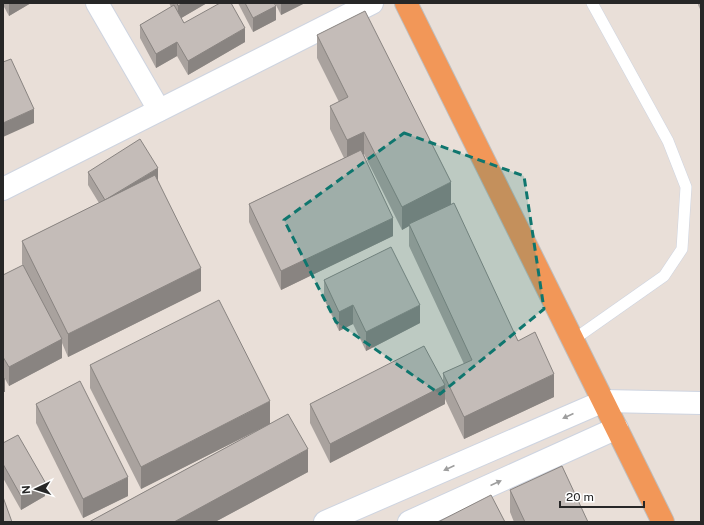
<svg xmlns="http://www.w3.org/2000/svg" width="704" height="525" font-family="'Public Sans',sans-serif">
<rect width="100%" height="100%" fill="#e9dfd8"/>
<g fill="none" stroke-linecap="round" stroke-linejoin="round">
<g stroke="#ced4e0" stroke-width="12">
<path id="service" d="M 573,340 L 664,276 L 682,249 L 686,187 L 668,141 L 592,3"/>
</g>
<g stroke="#ced4e0" stroke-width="24">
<g id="minor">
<path d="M 97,3 L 159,110"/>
<path d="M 3,189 L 372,3"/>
<path d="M 325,522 L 604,401 L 701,403"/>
<path d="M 409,522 L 617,428"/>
</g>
</g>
<g stroke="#bebebe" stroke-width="24">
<path id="trunk" d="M 406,3 L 663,522"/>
</g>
<use href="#service" stroke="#fff" stroke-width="11"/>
<use href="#minor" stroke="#fff" stroke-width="22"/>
<use href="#trunk" stroke="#f29758" stroke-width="22"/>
</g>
<g fill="#a9a29e">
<path d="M 3,3 L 31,3 L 9,16 L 3,5 Z"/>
<path d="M 169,3 L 207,3 L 181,18 L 184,23 L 245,42 L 188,75 L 177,56 L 156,68 L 140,38 L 140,25 L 171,7 Z"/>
<path d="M 238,3 L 274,3 L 276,20 L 253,32 Z"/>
<path d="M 275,3 L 305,3 L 281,15 Z"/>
<path d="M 698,3 L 701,3 L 701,11 L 698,5 Z"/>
<path d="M 317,35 L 451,204 L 518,341 L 554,397 L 464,439 L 445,399 L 445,404 L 330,463 L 310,423 L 310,404 L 443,382 L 443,373 L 464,364 L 409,246 L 409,226 L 402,230 L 364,154 L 364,155 L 393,236 L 281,290 L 249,222 L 249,204 L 344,158 L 330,129 L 330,106 L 339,102 L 317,58 Z"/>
<path d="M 88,172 L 158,181 L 201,291 L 68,357 L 62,343 L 62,358 L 9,386 L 5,379 L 5,392 L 3,392 L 3,275 L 26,271 L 22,264 L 22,241 L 99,203 L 88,185 Z"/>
<path d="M 324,280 L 420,323 L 366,351 L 353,324 L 339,331 L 324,299 Z"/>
<path d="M 90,365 L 270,424 L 308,472 L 215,522 L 89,522 L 266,426 L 141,489 L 90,388 Z"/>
<path d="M 36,404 L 128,496 L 83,518 L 36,423 Z"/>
<path d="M 3,443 L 45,496 L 21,510 L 3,478 Z"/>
<path d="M 510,490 L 588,522 L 514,522 L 510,512 Z"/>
</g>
<g fill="#898481">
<path d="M 9,3 L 31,3 L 9,16 Z"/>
<path d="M 183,3 L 207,3 L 178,20 L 178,6 Z"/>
<path d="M 281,3 L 305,3 L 281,15 Z"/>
<path d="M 276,6 L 276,20 L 253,32 L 253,18 Z"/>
<path d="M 245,28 L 245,42 L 188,75 L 188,61 Z"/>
<path d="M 177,42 L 177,56 L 156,68 L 156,54 Z"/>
<path d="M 34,109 L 34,123 L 3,137 L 3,123 Z"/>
<path d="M 364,132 L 364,154 L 347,163 L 347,140 Z"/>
<path d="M 158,168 L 158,181 L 106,200 Z"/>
<path d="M 451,182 L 451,205 L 409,224 L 409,226 L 402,230 L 402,207 Z"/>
<path d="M 393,218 L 393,236 L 281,290 L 281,271 Z"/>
<path d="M 201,268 L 201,291 L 68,357 L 68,334 Z"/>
<path d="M 353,305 L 353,324 L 339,331 L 339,312 Z"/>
<path d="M 420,305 L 420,323 L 366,351 L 366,332 Z"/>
<path d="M 62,339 L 62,358 L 9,386 L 9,367 Z"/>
<path d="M 554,374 L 554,397 L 464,439 L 464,417 Z"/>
<path d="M 5,378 L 5,392 L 3,392 L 3,379 Z"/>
<path d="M 445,385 L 445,404 L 330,463 L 330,444 Z"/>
<path d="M 270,401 L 270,424 L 141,489 L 141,467 Z"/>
<path d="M 308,449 L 308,472 L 215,522 L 174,522 Z"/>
<path d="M 128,477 L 128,496 L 83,518 L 83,499 Z"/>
<path d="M 45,482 L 45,496 L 21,510 L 21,496 Z"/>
</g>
<g fill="#c4bcb8" stroke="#898481">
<path d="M 177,3 L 183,3 L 178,6 Z"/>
<path d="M 220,3 L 231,3 L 245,28 L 188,61 L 177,42 L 156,54 L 140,25 L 174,5 L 184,23 Z"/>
<path d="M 245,3 L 274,3 L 276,6 L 253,18 Z"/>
<path d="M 365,11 L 451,182 L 402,207 L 364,132 L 347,140 L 330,106 L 348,97 L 317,35 Z"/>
<path d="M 11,59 L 34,109 L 3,123 L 3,62 Z"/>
<path d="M 140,139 L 158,168 L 105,200 L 88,172 Z"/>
<path d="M 361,150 L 393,218 L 281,271 L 249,204 Z"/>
<path d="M 155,175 L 201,268 L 68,334 L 22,241 Z"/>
<path d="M 454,203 L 518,341 L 535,332 L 554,374 L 464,417 L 443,373 L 472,360 L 409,224 Z"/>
<path d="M 391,247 L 420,305 L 366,332 L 353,305 L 339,312 L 324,280 Z"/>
<path d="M 23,265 L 62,339 L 9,367 L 3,357 L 3,275 Z"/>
<path d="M 219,300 L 270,401 L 141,467 L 90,365 Z"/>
<path d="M 424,346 L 445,385 L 330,444 L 310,404 Z"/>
<path d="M 80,381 L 128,477 L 83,499 L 36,404 Z"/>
<path d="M 288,414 L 308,449 L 174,522 L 89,522 Z"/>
<path d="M 18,435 L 45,482 L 21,496 L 3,464 L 3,443 Z"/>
<path d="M 562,466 L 588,522 L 525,522 L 510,490 Z"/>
<path d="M 491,495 L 505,522 L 438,522 Z"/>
<path d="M 3,497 L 12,522 L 3,522 Z"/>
</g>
<defs><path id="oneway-solid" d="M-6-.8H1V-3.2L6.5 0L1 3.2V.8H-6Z"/></defs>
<g fill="#9e9e9e">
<use href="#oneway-solid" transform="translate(568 416) rotate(156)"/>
<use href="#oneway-solid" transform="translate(449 468) rotate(156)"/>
<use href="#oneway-solid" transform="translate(496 483) rotate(-24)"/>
</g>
<path fill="#0f766e" fill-opacity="0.2" stroke="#0f766e" stroke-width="3" stroke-dasharray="8 5" stroke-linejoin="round" d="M 404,133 L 524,176 L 544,309 L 440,394 L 336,322 L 284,220 Z"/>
<rect width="704" height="525" fill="none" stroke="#272727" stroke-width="8"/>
<g transform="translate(36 489) rotate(266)" stroke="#ffffff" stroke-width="3" paint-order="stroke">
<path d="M0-3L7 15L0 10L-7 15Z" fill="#272727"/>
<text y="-6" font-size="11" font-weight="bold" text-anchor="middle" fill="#272727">N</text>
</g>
<path d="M560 501v6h84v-6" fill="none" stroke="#272727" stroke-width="2"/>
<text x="566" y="501" font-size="12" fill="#272727" stroke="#ffffff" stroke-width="3" paint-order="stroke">20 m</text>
</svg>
